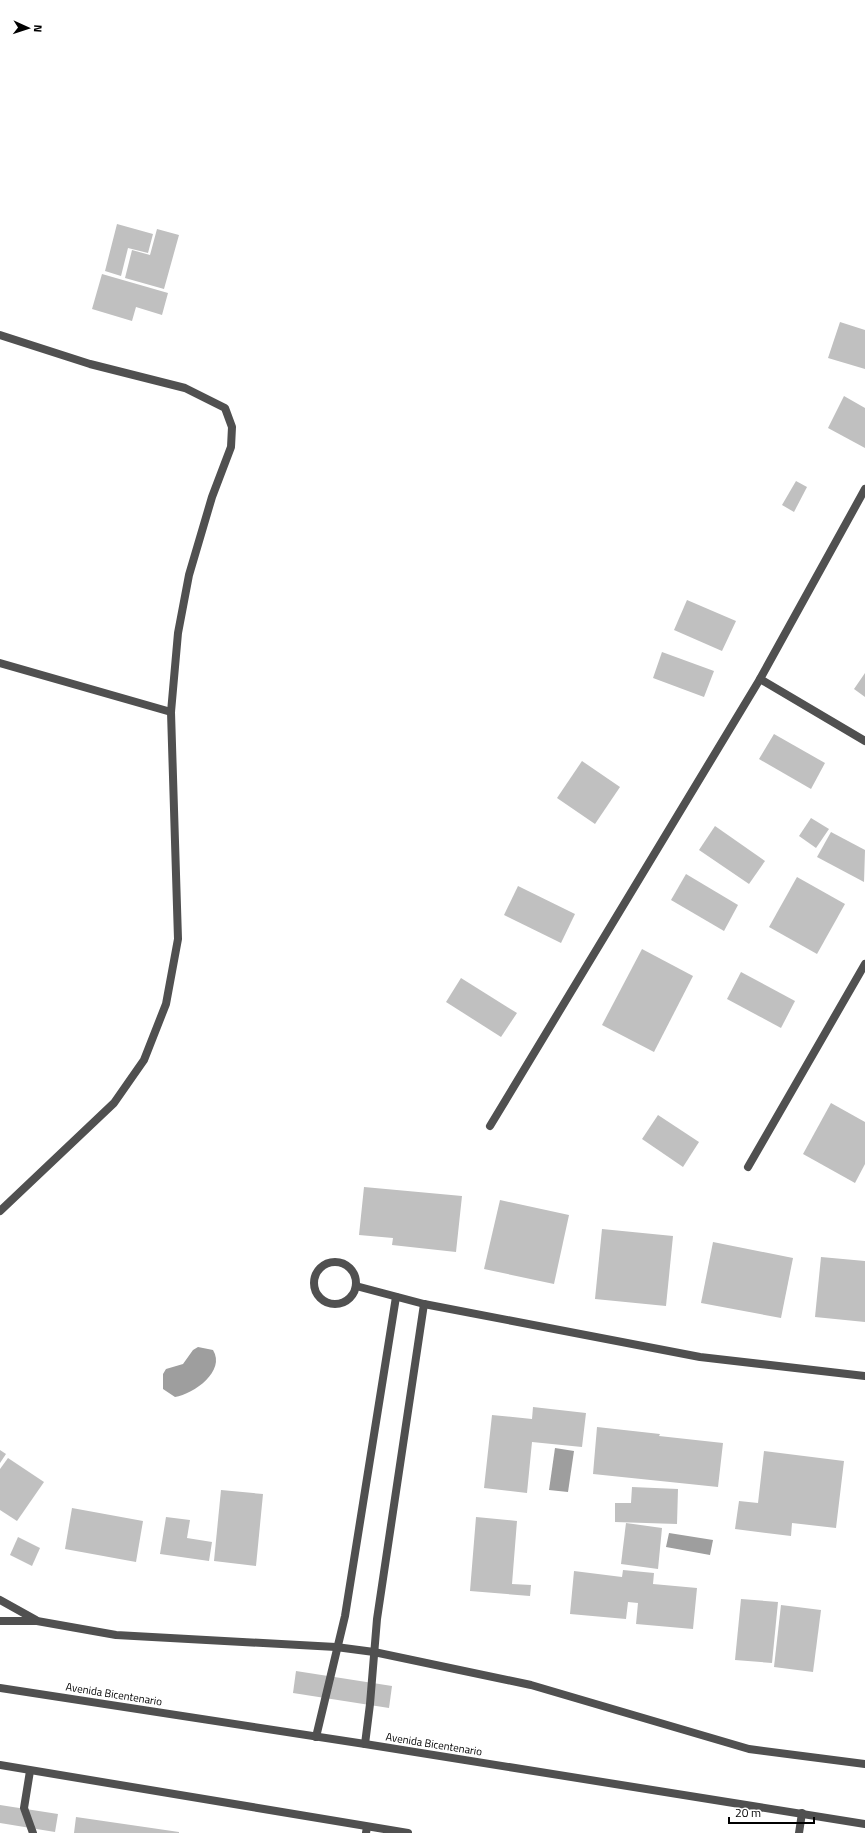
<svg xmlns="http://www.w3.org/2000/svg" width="865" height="1833" font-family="'Titillium Web',sans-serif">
<rect width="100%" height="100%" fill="#fff"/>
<g fill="#9e9e9e">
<path d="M 198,1347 L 213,1350 C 226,1371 194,1394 175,1397 L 163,1389 L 163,1374 L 166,1369 L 183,1364 L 193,1350 Z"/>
<path d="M 555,1448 L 574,1451 L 568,1492 L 549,1490 Z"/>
<path d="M 669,1533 L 713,1540 L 710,1555 L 666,1547 Z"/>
</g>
<g fill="#c0c0c0">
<path d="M 117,224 L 153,234 L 148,253 L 128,248 L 121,276 L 105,271 Z"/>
<path d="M 157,229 L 179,235 L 164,289 L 125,278 L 132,250 L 150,255 Z"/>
<path d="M 102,274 L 168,293 L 162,315 L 136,307 L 132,321 L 92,309 Z"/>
<path d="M 840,322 L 865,330 L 865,369 L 828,358 Z"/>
<path d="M 844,396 L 865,408 L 865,448 L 828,428 Z"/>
<path d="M 796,481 L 807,487 L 794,512 L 782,505 Z"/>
<path d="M 687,600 L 736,621 L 722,651 L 674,630 Z"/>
<path d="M 662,652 L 714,671 L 704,697 L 653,678 Z"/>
<path d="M 865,673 L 865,697 L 854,689 Z"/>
<path d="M 774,734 L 825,763 L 811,789 L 759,759 Z"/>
<path d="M 582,761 L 620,787 L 595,824 L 557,798 Z"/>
<path d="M 811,818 L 829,829 L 816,848 L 799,836 Z"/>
<path d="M 715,826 L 765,861 L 749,884 L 699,850 Z"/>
<path d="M 831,832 L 865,850 L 864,882 L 817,857 Z"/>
<path d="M 686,874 L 738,905 L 724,931 L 671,900 Z"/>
<path d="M 797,877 L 845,904 L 817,954 L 769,927 Z"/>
<path d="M 518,886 L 575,914 L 561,943 L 504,915 Z"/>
<path d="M 642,949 L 693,976 L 654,1052 L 602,1025 Z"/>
<path d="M 741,972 L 795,1001 L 781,1028 L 727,999 Z"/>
<path d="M 461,978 L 517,1013 L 501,1037 L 446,1002 Z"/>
<path d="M 831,1103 L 865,1122 L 865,1164 L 855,1183 L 803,1154 Z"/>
<path d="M 658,1115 L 699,1142 L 683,1167 L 642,1139 Z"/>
<path d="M 364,1187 L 462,1196 L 456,1252 L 392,1245 L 393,1238 L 359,1235 Z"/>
<path d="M 500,1200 L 569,1215 L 554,1284 L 484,1269 Z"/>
<path d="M 602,1229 L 673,1236 L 666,1306 L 595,1299 Z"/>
<path d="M 713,1242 L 793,1258 L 781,1318 L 701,1303 Z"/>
<path d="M 821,1257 L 865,1261 L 865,1322 L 815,1317 Z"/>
<path d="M 533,1407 L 586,1413 L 582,1447 L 532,1442 L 527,1493 L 484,1488 L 492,1415 L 532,1419 Z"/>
<path d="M 597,1427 L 660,1434 L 659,1436 L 723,1443 L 718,1487 L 593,1474 Z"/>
<path d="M 0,1450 L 6,1454 L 0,1463 Z"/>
<path d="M 764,1451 L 844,1461 L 836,1528 L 792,1523 L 791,1536 L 735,1529 L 739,1501 L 758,1503 Z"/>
<path d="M 8,1458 L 44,1482 L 17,1521 L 0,1510 L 0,1469 Z"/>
<path d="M 632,1487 L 678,1489 L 677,1524 L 615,1522 L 615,1503 L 631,1503 Z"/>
<path d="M 221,1490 L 263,1494 L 256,1566 L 214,1561 Z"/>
<path d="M 72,1508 L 143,1521 L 136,1562 L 65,1549 Z"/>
<path d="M 166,1517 L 190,1520 L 187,1538 L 212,1542 L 209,1561 L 160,1554 Z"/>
<path d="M 476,1517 L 517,1521 L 512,1584 L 531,1585 L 530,1596 L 470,1591 Z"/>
<path d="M 626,1523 L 662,1528 L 658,1569 L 621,1564 Z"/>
<path d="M 18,1537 L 40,1548 L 32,1566 L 10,1555 Z"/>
<path d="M 623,1570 L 654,1573 L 653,1584 L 697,1588 L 693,1629 L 636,1624 L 638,1603 L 628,1602 L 626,1619 L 570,1614 L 574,1571 L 622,1577 Z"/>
<path d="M 741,1599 L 778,1602 L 772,1663 L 735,1660 Z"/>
<path d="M 781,1605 L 821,1610 L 813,1672 L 774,1667 Z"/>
<path d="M 296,1671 L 392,1686 L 389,1708 L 293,1693 Z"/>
<path d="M 0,1805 L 58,1814 L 55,1832 L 0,1823 Z"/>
<path d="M 76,1817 L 179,1832 L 179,1833 L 74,1833 Z"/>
</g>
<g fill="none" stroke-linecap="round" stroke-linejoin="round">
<g stroke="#505050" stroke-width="8">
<path d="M 30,1771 L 24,1808 L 33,1833"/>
<path d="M 799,1833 L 802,1813"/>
</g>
<g stroke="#505050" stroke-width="8">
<path d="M 0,335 L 90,364 L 185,388 L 225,408 L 232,427 L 231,447 L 212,497 L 189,575 L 178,633 L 171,712 L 178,939 L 166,1004 L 144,1060 L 114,1103 L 0,1211"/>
<path d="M 0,663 L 171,712"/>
<path d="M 760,679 L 865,741"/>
<path d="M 490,1126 L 760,679 L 865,489"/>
<path d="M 748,1167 L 865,964"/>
<circle cx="335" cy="1283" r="21"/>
<path d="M 356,1286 L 424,1304 L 700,1357 L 865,1376"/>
<path d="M 0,1600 L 36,1620"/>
<path d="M 0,1621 L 37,1621 L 116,1635 L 336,1647 L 374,1652 L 531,1685 L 749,1749 L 865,1764"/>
<path d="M 316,1737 L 345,1616 L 396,1297"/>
<path d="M 365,1744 L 370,1704 L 377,1619 L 424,1304"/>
<path d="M 366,1833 L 367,1827"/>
</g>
<g stroke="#505050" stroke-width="8">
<path d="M 0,1688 L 365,1744 L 865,1824"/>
<path d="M 0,1765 L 408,1833"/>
</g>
</g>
<g text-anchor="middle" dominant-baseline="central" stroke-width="3" stroke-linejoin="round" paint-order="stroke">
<g font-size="11" fill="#000" stroke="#fff">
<text transform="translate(114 1694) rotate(9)">Avenida Bicentenario</text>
<text transform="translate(434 1744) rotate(9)">Avenida Bicentenario</text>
</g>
</g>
<g transform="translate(28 28) rotate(93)" stroke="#ffffff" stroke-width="3" paint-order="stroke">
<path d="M0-3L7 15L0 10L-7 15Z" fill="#000000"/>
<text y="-6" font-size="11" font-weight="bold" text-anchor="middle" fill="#000000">N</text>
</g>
<path d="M729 1817v6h85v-6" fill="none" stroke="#000000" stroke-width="2"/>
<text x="735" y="1817" font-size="12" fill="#000000" stroke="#ffffff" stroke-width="3" paint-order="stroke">20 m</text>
</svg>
